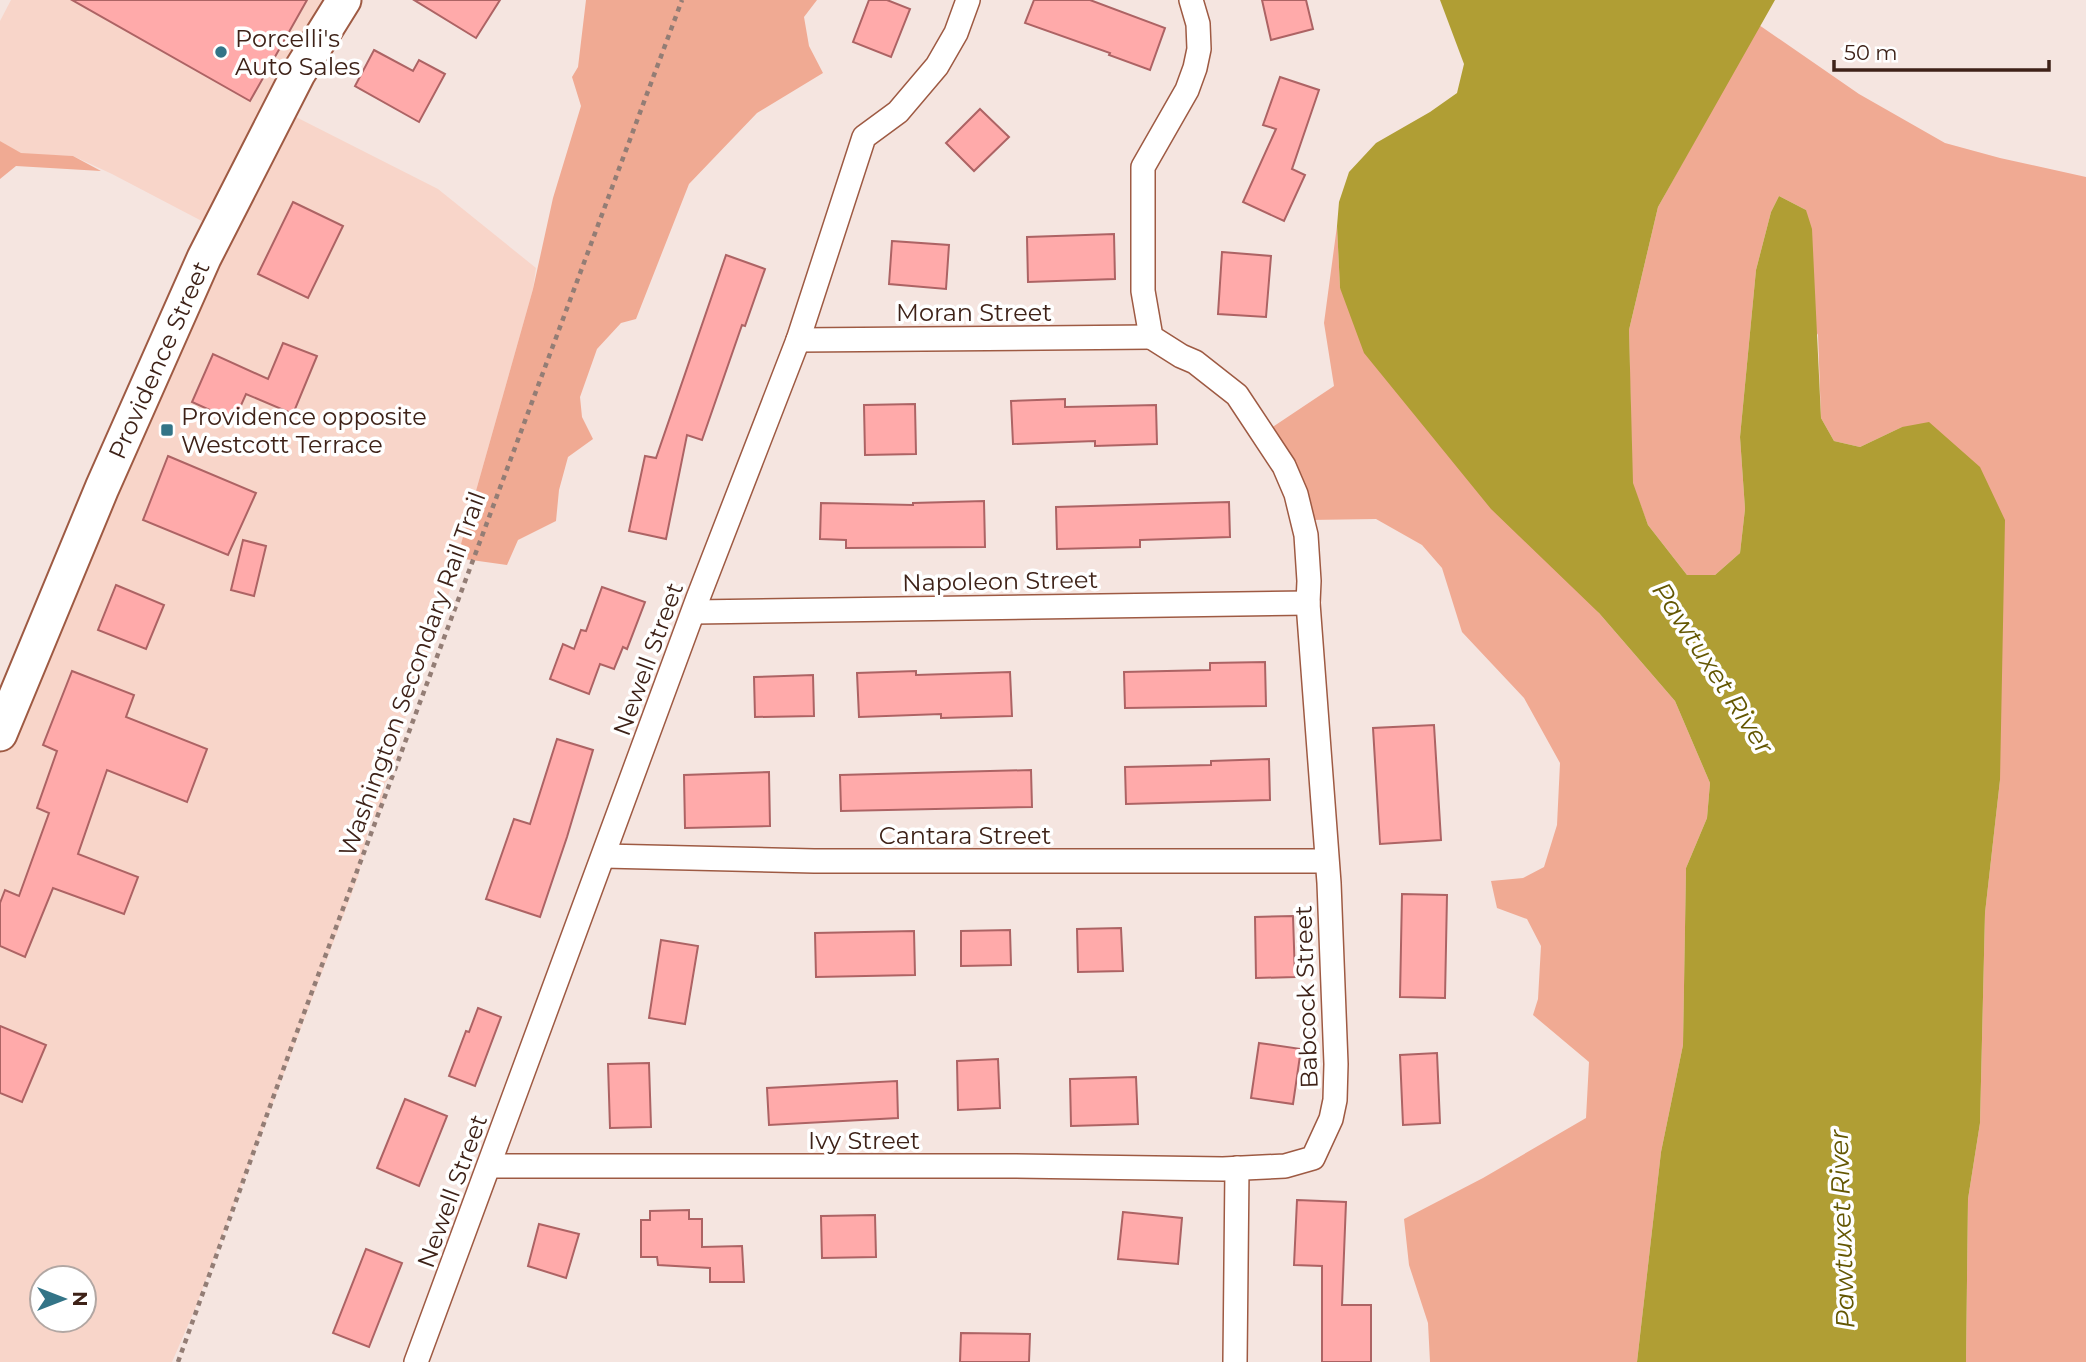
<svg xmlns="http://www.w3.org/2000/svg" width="2086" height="1362" font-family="Montserrat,sans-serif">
<rect width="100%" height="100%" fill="#f5e5e0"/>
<path fill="#f8d5c9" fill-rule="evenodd" d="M 11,0 L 345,0 L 290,114 L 438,189 L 536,268 L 533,289 L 457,558 L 456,573 L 395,747 L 396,770 L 385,783 L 382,807 L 370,822 L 358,877 L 195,1309 L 172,1362 L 0,1362 L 0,742 L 219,230 L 112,174 L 73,156 L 21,154 L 0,141 L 0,21 ZM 42,1278 L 84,1278 L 84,1320 L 42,1320 Z"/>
<g fill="#f0aa93">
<path d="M 586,0 L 817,0 L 804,17 L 809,46 L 823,73 L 757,113 L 689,184 L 636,319 L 621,323 L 597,349 L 580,397 L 582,417 L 593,439 L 568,457 L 559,490 L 556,521 L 518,540 L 507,565 L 457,558 L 533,289 L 553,198 L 581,106 L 572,77 L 578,67 Z"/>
<path d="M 1759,25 L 1859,94 L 1945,143 L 2000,158 L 2086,177 L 2086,1362 L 1966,1362 L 1968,1199 L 1980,1123 L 1985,913 L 2000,780 L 1902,427 L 1860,447 L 1834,441 L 1821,418 L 1818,335 L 1815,330 L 1806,210 L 1779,196 L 1771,212 L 1756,270 L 1740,437 L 1745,509 L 1740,553 L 1715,575 L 1687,575 L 1648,525 L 1632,483 L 1629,330 L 1658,207 Z"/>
<path d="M 0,141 L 21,153 L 73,156 L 101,171 L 16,166 L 0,179 Z"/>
<path d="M 1337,226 L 1340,288 L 1599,613 L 1675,701 L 1710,783 L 1707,818 L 1686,868 L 1683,1045 L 1661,1152 L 1637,1362 L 1430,1362 L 1428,1323 L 1409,1265 L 1404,1219 L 1483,1178 L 1586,1118 L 1589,1062 L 1533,1015 L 1538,999 L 1541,946 L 1527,919 L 1497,908 L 1491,881 L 1523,878 L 1544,867 L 1557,825 L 1560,763 L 1524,698 L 1462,632 L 1442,568 L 1422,545 L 1376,519 L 1308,520 L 1265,432 L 1334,386 L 1324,323 Z"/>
</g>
<path fill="#b09e34" d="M 1440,0 L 1775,0 L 1658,207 L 1629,330 L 1633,483 L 1648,525 L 1687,575 L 1715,575 L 1740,553 L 1745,509 L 1740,437 L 1756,270 L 1771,212 L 1779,196 L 1806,210 L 1812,229 L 1821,418 L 1834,441 L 1860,447 L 1902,427 L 1929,422 L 1980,467 L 2005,520 L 2000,780 L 1985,913 L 1980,1123 L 1968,1199 L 1966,1362 L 1637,1362 L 1661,1152 L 1683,1045 L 1686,868 L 1707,818 L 1710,783 L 1675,701 L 1599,613 L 1491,509 L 1364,353 L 1340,288 L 1337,226 L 1339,202 L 1349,172 L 1376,143 L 1430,112 L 1457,93 L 1464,64 Z"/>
<g fill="#faa" stroke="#ad6364" stroke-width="2">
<path d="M 72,0 L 307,0 L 250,101 Z"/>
<path d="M 414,0 L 500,0 L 476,38 Z"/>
<path d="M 869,0 L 887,0 L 910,9 L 891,57 L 853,42 Z"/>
<path d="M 1034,0 L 1090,0 L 1165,28 L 1150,70 L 1109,55 L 1110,53 L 1025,23 Z"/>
<path d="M 1262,0 L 1306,0 L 1313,29 L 1271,40 Z"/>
<path d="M 374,50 L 413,71 L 419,60 L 445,74 L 419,122 L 355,86 Z"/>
<path d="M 1280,77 L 1319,90 L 1292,169 L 1305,175 L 1284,221 L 1243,202 L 1276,129 L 1263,125 Z"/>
<path d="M 980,109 L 1009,137 L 974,171 L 946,143 Z"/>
<path d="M 293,202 L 343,226 L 308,298 L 258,274 Z"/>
<path d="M 1114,234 L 1115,279 L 1028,282 L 1027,237 Z"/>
<path d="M 892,241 L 949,245 L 946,289 L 889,284 Z"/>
<path d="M 1222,252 L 1271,256 L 1266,317 L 1218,314 Z"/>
<path d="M 726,255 L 765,269 L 745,326 L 742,325 L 702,440 L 687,435 L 666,539 L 629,531 L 645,456 L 656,458 Z"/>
<path d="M 283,343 L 317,356 L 293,414 L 246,394 L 234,421 L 192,402 L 213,354 L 268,379 Z"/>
<path d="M 1065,399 L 1065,407 L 1156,405 L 1157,444 L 1095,446 L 1095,441 L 1013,444 L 1011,401 Z"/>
<path d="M 915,404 L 916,454 L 865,455 L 864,405 Z"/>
<path d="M 168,456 L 256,493 L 228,555 L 143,520 Z"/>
<path d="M 984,501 L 985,547 L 846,548 L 846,540 L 820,539 L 821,503 L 913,505 L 913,503 Z"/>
<path d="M 1229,502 L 1230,537 L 1140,540 L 1140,547 L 1057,549 L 1056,507 Z"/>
<path d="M 243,540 L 266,546 L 254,596 L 231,590 Z"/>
<path d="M 116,585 L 164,605 L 146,649 L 98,630 Z"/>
<path d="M 602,587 L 645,602 L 627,649 L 623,647 L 614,669 L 600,664 L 589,694 L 550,679 L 563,644 L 574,649 L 581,630 L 586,631 Z"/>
<path d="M 1265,662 L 1266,706 L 1125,708 L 1124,672 L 1210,670 L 1210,663 Z"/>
<path d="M 72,671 L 134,695 L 126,717 L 207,749 L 187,802 L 107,770 L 78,854 L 138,877 L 124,914 L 53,888 L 25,957 L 0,946 L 0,903 L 5,890 L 19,896 L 49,813 L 37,808 L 57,751 L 43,745 Z"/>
<path d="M 916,671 L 916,675 L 1010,672 L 1012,716 L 941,718 L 941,714 L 859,717 L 857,673 Z"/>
<path d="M 813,675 L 814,716 L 755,717 L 754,677 Z"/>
<path d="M 1434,725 L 1441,840 L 1380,844 L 1373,728 Z"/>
<path d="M 557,739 L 593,750 L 567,837 L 540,917 L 486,899 L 514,819 L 530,824 Z"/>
<path d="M 1269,759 L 1270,800 L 1126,804 L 1125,767 L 1211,765 L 1211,761 Z"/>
<path d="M 1031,770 L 1032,807 L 841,811 L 840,775 Z"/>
<path d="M 769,772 L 770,826 L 685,828 L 684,775 Z"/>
<path d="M 1402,894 L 1447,895 L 1445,998 L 1400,997 Z"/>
<path d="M 1293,916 L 1295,977 L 1256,978 L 1255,917 Z"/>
<path d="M 1121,928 L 1123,971 L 1078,972 L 1077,929 Z"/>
<path d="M 1010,930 L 1011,965 L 961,966 L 961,931 Z"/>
<path d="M 914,931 L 915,975 L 816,977 L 815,933 Z"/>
<path d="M 661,940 L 698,946 L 685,1024 L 649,1018 Z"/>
<path d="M 478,1008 L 501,1017 L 475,1086 L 449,1076 L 466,1031 L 469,1032 Z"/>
<path d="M 0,1026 L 46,1045 L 22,1102 L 0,1093 Z"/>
<path d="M 1259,1043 L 1301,1049 L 1293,1104 L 1251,1098 Z"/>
<path d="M 1437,1053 L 1440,1123 L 1403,1125 L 1400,1055 Z"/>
<path d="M 998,1059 L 1000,1108 L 958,1110 L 957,1061 Z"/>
<path d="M 649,1063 L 651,1127 L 610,1128 L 608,1064 Z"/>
<path d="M 1136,1077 L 1138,1124 L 1071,1126 L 1070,1079 Z"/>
<path d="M 897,1081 L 898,1118 L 769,1125 L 767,1088 Z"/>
<path d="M 405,1099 L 447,1116 L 419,1186 L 377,1168 Z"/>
<path d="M 1297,1200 L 1346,1202 L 1342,1305 L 1371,1305 L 1371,1362 L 1322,1362 L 1322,1266 L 1294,1265 Z"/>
<path d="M 689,1210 L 689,1219 L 702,1219 L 702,1247 L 742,1246 L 744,1282 L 710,1282 L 710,1268 L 658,1265 L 657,1257 L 641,1257 L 641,1220 L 650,1220 L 650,1211 Z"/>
<path d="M 1123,1212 L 1182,1218 L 1178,1264 L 1118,1259 Z"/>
<path d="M 875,1215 L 876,1257 L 822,1258 L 821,1216 Z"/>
<path d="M 539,1224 L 579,1234 L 566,1278 L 528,1266 Z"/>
<path d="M 366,1249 L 402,1263 L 369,1347 L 333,1333 Z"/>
<path d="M 961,1333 L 1030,1334 L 1029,1362 L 960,1362 Z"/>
</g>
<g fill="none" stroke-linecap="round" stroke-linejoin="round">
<g stroke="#9e5a43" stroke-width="26">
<g id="street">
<path d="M 798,340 L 1151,337"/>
<path d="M 694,612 L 1308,603"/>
<path d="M 604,856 L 814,861 L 1326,861"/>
<path d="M 490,1166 L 1013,1166 L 1223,1169 L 1285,1166 L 1313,1158 L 1331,1119 L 1335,1100 L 1336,1064 L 1329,883 L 1308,603 L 1309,581 L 1306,535 L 1296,494 L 1284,466 L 1237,395 L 1195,362 L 1181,356 L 1151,337 L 1143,291 L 1143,167 L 1187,90 L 1195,68 L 1199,49 L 1198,24 L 1191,0"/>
<path d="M 416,1362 L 698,598 L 798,340 L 864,137 L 898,112 L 937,66 L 956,33 L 968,0"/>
<path d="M 1235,1362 L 1237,1168"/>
</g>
</g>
<g stroke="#9e5a43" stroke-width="37">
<path id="secondary" d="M 0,734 L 102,488 L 204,258 L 298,74 L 344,0"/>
</g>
<path stroke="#937d75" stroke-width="4.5" stroke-dasharray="5 5" stroke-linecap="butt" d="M 178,1362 L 291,1048 L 682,0"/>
<use href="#street" stroke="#fff" stroke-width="23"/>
<use href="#secondary" stroke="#fff" stroke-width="33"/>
</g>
<g fill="#337487" stroke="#fff" stroke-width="2.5">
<circle cx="221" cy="52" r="7"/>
<rect x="160" y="423" width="14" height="14" rx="3.5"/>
</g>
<g text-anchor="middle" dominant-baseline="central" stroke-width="7" stroke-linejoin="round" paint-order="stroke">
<g font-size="24" fill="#3e2218" stroke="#fff" text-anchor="start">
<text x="235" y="38">Porcelli's<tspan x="235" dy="28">Auto Sales</tspan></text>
<text x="181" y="416">Providence opposite<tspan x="181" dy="28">Westcott Terrace</tspan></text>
</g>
<g font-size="24" fill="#3e2218" stroke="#fff">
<text x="974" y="312">Moran Street</text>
<text transform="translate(159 360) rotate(-66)">Providence Street</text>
<text transform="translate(1000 581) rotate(-1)">Napoleon Street</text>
<text transform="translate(648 659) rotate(-70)">Newell Street</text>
<text transform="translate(412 674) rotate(-70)">Washington Secondary Rail Trail</text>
<text x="965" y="835">Cantara Street</text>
<text transform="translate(1306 997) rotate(-92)">Babcock Street</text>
<text x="864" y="1140">Ivy Street</text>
<text transform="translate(452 1191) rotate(-70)">Newell Street</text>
</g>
<g font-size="26" font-style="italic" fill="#635602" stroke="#fff">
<text transform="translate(1713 668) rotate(57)">Pawtuxet River</text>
<text transform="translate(1842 1229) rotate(-92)">Pawtuxet River</text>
</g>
</g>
<g transform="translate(63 1299) rotate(90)"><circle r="33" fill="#ffffff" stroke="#b2a7a3" stroke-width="2"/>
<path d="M0-5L12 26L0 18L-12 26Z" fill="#337487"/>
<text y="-10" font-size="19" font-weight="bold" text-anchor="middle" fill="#3e2218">N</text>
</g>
<path d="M1834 60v10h215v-10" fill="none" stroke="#3e2218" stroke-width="3.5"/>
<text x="1844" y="60" font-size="21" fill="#3e2218" stroke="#ffffff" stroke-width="5" paint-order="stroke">50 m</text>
</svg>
